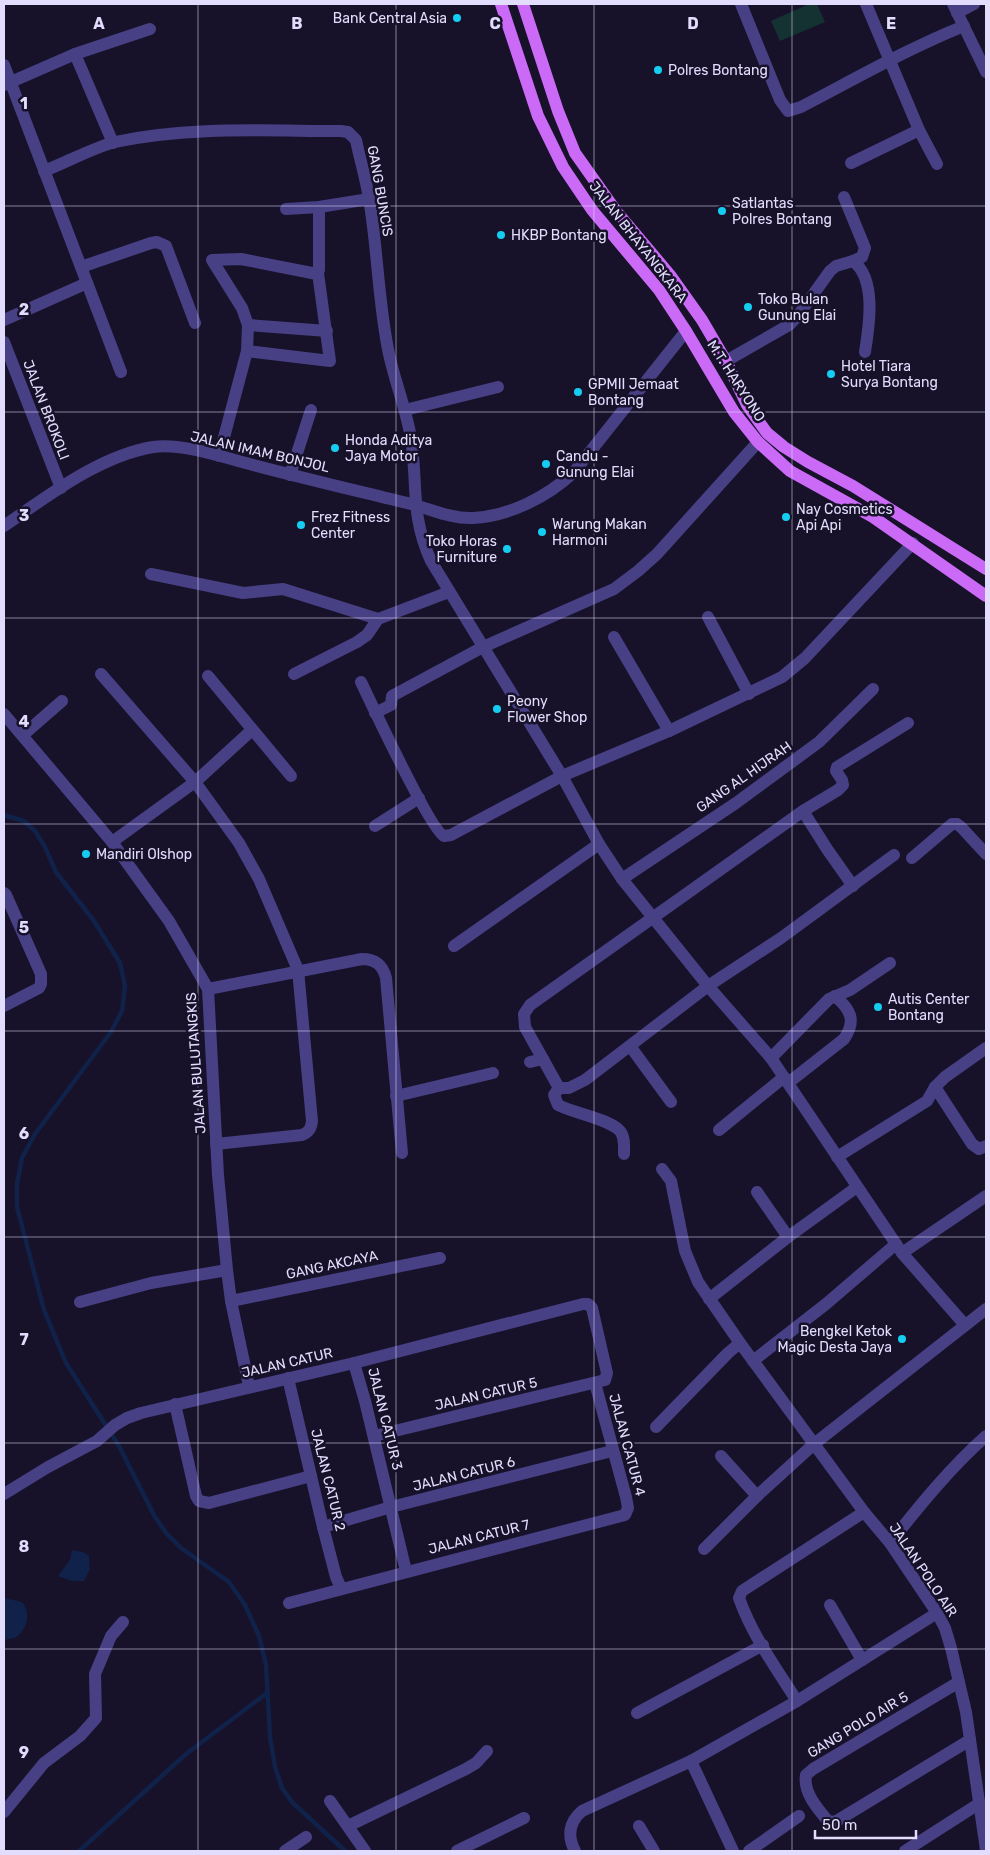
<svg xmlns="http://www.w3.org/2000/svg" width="990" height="1855" font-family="Rubik,sans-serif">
<rect width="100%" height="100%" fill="#171229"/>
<path fill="#153232" d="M 809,4 L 817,4 L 825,22 L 780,41 L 771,21 Z"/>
<g fill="#10224a">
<path d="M 72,1550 L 83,1552 L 89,1556 L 90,1569 L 84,1581 L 72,1581 L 58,1576 L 70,1560 Z"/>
<path d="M 4,1598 L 22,1602 C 31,1613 28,1629 16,1637 C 13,1639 7,1639 4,1640 Z"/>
</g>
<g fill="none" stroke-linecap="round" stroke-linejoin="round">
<g stroke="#10224a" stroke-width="4.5">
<path d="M 4,815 L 24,821 L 35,831 L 45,847 L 56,872 L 94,921 L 120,963 L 125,986 L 122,1011 L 111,1032 L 35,1134 L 22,1158 L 17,1184 L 17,1207 L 44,1310 L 66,1363 L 119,1446 L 155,1517 L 167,1534 L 181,1548 L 229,1582 L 245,1605 L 259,1636 L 266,1665 L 270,1737 L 275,1767 L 282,1788 L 292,1802 L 345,1851"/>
<path d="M 79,1851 L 186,1754 L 267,1693"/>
</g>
<g stroke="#474085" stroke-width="12">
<path d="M 741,4 L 780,100 L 788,111 L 801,107 C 855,79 907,49 964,26"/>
<path d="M 866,4 L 919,130 L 937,164"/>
<path d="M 953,4 L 986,72"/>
<path d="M 957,13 L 974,4"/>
<path d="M 75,54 L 113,143"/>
<path d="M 4,65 L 121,372"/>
<path d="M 4,85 L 75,54 L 150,29"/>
<path d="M 851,163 L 919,130"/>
<path d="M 44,171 C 65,163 95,147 115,142 C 189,126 266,131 341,131 L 348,132 L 356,140 C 360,160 366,179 369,199 C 378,250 378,303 389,354 C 395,382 406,409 411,438 C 418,484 410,515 431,561 L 562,776 L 599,844 L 622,879 L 708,986 L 771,1058 L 902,1253 L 965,1325"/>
<path d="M 844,197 L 865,248 L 862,257 L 853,261"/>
<path d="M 286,209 L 319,207 L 369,199"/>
<path d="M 81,267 L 151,243 L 157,242 L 166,246 L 195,323"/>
<path d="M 4,320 L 87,283"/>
<path d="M 248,325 L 327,331"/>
<path d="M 4,342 L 61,488"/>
<path d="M 247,351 L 330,361 L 318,273"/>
<path d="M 726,361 L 789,325 L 797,317 L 830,271 L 836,266 L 853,261 C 877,279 869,327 865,352"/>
<path d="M 405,410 L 498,387"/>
<path d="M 219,456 L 247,351 L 248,325 L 242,308 L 212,260 L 241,259 L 317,274 L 319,270 L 319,207"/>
<path d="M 290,475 L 311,410"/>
<path d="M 4,526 C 48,496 99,456 153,447 C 179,443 216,455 242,462 C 298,477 354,490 411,504 C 431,509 451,519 473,518 C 510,516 547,497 574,472 L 686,331"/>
<path d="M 151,574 L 243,593 L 283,589 L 378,619"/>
<path d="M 708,617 L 749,694"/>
<path d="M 614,637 L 669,731"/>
<path d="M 101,674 L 195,782 L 239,843 L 259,879 L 298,970 L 312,1121 C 311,1129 309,1132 302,1135 L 216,1144"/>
<path d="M 294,674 L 357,642 L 367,635 L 378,619 L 449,592"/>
<path d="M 208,676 L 291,776"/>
<path d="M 361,682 C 371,703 431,831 444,836 L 451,835 L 562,776 L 669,731 L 782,677 L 805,658 L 913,543"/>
<path d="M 375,713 L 391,705 L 392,696 L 483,647 L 614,589 L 638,571 L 657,554 L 758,442"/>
<path d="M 4,714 L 112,842 L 169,921 L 208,989 L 218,1175 L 227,1270 L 231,1301 L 249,1386"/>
<path d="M 23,735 L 62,701"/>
<path d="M 803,811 L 827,849 L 853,886"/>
<path d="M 375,826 L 419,798"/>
<path d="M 112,842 L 195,782 L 252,730"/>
<path d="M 912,858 L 952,824 L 957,824 L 961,827 L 986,854"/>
<path d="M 622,879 L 736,803 L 819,742 L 873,689"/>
<path d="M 4,893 L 6,895 L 41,974 L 41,984 L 39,988 L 4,1006"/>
<path d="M 454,946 L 599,844"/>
<path d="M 208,989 L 362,959 C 376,959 383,966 386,978 L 402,1153"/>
<path d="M 630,1046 L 671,1102"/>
<path d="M 771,1058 L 829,999 L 850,990 L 890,963"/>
<path d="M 530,1062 L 543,1059"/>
<path d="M 788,1083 L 844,1039 C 857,1020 850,1009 835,996"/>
<path d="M 935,1087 L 972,1144 L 979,1149 L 986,1146"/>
<path d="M 559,1088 L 525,1027 L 524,1014 L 530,1005 L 803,811 L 838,790 L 843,785 L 842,780 L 836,771 L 837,767 L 908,723"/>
<path d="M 559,1088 L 569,1088 L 585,1080 L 708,986 L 781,938 L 894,855"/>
<path d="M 559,1088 L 554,1095 L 558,1105 C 573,1113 610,1119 620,1131 C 625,1137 624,1147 624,1154"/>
<path d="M 396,1096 L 493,1073"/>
<path d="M 719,1130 L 784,1077"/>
<path d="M 837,1157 L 927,1101 L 935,1087 L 945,1077 L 986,1048"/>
<path d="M 662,1169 L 671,1181 L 685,1251 L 698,1282 L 740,1343 L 864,1512 L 890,1543 L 937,1613 L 945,1628 L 951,1648 L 966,1712 L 986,1850"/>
<path d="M 757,1192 L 788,1237"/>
<path d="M 902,1253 L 986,1196"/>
<path d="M 709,1299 L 788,1237 L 857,1187"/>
<path d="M 231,1301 L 440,1258"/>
<path d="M 80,1302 L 151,1283 L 227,1270"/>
<path d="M 753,1361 L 826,1304 L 896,1244"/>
<path d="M 354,1363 L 365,1401 L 406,1571"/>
<path d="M 288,1378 L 323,1527 L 336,1577 L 341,1588"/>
<path d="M 175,1404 L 196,1496 L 199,1501 L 209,1503 L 311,1476"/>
<path d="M 656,1427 L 728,1353 L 740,1343"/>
<path d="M 721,1456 L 757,1496"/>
<path d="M 4,1494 L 48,1467 L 97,1441 L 115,1425 L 127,1418 L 141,1413 L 354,1363 L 583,1304 L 588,1304 L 592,1308 L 607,1373 L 605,1380 L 374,1436"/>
<path d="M 323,1527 L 391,1507 L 612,1451"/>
<path d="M 890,1543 C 920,1505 950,1468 986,1436"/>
<path d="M 704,1549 L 757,1496 L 814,1444 L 986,1309"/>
<path d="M 289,1603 L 625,1515 L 628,1508 L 626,1497 L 595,1383"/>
<path d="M 830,1605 L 862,1660"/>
<path d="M 959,1682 L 813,1769 L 806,1775 C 803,1792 817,1808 828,1821 L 835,1822 L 970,1740"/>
<path d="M 797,1701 C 776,1668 752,1635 739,1598 L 742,1591 L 864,1512"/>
<path d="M 637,1713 L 763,1645"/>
<path d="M 691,1761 L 733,1851"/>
<path d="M 330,1801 L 365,1851"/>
<path d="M 4,1812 L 44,1763 L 80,1736 L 96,1718 L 95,1674 L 111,1636 L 123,1622"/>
<path d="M 348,1826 L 466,1769 L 476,1763 L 487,1751"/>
<path d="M 639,1826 L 654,1851"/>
<path d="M 285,1851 L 306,1837"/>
<path d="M 457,1851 L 524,1818"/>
<path d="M 575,1851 C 567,1836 569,1822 582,1811 L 691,1761 L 797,1701 L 937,1613"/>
<path d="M 749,1851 L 799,1816"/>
<path d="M 905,1851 L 980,1803"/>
</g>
<g stroke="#ca6af6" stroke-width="12">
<path d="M 501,4 L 538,116 L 563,167 L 592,210 L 659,290 L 686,331 L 734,412 L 758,442 L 790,471 L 873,517 L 986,596"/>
<path d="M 523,4 L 558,111 L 575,153 L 616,211 L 670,275 L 702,320 L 726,361 L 747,405 L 767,433 L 784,447 L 808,462 L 853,486 L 986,569"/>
</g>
</g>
<path fill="none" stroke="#e2dcfd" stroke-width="1" stroke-opacity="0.55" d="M 198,4 L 198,1851M 396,4 L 396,1851M 594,4 L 594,1851M 792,4 L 792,1851M 4,206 L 986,206M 4,412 L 986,412M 4,618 L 986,618M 4,824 L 986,824M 4,1031 L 986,1031M 4,1237 L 986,1237M 4,1443 L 986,1443M 4,1649 L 986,1649"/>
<g fill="#14cdf1" stroke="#171229" stroke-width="2">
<circle cx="457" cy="18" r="5"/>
<circle cx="658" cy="70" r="5"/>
<circle cx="722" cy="211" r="5"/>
<circle cx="501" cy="235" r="5"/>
<circle cx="748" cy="307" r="5"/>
<circle cx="831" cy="374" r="5"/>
<circle cx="578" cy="392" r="5"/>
<circle cx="335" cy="448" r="5"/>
<circle cx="546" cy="464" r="5"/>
<circle cx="786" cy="517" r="5"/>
<circle cx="301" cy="525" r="5"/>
<circle cx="542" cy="532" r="5"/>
<circle cx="507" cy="549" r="5"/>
<circle cx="497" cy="709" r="5"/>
<circle cx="86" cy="854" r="5"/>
<circle cx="878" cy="1007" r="5"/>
<circle cx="902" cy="1339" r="5"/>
</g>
<g text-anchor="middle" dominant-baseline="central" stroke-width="5" stroke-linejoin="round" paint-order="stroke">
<g font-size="14" fill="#e2dcfd" stroke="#171229" text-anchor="start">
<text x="447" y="18" text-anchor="end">Bank Central Asia</text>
<text x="668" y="70">Polres Bontang</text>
<text x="732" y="203">Satlantas<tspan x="732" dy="16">Polres Bontang</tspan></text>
<text x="511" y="235">HKBP Bontang</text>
<text x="758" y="299">Toko Bulan<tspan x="758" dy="16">Gunung Elai</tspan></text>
<text x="841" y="366">Hotel Tiara<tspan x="841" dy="16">Surya Bontang</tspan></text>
<text x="588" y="384">GPMII Jemaat<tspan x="588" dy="16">Bontang</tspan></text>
<text x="345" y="440">Honda Aditya<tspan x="345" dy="16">Jaya Motor</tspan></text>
<text x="556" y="456">Candu -<tspan x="556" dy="16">Gunung Elai</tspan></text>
<text x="796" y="509">Nay Cosmetics<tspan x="796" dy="16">Api Api</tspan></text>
<text x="311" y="517">Frez Fitness<tspan x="311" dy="16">Center</tspan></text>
<text x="552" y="524">Warung Makan<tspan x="552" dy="16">Harmoni</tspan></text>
<text x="497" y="541" text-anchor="end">Toko Horas<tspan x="497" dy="16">Furniture</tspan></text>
<text x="507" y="701">Peony<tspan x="507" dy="16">Flower Shop</tspan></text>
<text x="96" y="854">Mandiri Olshop</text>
<text x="888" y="999">Autis Center<tspan x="888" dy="16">Bontang</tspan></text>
<text x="892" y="1331" text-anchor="end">Bengkel Ketok<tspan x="892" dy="16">Magic Desta Jaya</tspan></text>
</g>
<g font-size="14" fill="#e2dcfd" stroke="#171229">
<text transform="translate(380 191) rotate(80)">GANG BUNCIS</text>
<text transform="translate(638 242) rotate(52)">JALAN BHAYANGKARA</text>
<text transform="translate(736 381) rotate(57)">M.T. HARYONO</text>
<text transform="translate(46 410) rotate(69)">JALAN BROKOLI</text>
<text transform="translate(260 452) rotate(13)">JALAN IMAM BONJOL</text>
<text transform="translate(744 777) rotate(-35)">GANG AL HIJRAH</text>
<text transform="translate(196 1063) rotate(-94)">JALAN BULUTANGKIS</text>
<text transform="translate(332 1265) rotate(-12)">GANG AKCAYA</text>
<text transform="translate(287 1363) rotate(-13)">JALAN CATUR</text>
<text transform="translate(486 1394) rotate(-13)">JALAN CATUR 5</text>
<text transform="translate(385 1419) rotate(76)">JALAN CATUR 3</text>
<text transform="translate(627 1445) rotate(75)">JALAN CATUR 4</text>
<text transform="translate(464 1474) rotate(-14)">JALAN CATUR 6</text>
<text transform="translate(328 1480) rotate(76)">JALAN CATUR 2</text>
<text transform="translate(479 1537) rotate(-14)">JALAN CATUR 7</text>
<text transform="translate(923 1570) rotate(56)">JALAN POLO AIR</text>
<text transform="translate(858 1725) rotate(-31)">GANG POLO AIR 5</text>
</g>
</g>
<g font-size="16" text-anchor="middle" font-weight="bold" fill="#e2dcfd" stroke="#171229" stroke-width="5" stroke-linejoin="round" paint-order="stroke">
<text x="99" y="29">A</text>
<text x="297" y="29">B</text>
<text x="495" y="29">C</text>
<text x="693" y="29">D</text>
<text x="891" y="29">E</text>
<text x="24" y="109">1</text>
<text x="24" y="315">2</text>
<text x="24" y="521">3</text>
<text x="24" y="727">4</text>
<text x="24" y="933">5</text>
<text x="24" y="1139">6</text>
<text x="24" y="1345">7</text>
<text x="24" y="1552">8</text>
<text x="24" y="1758">9</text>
</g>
<rect width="990" height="1855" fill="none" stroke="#e2dcfd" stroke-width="10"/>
<path d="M815 1830v8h101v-8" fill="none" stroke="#e2dcfd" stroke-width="2.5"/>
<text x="822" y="1830" font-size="15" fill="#e2dcfd" stroke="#171229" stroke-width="4" paint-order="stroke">50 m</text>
</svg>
